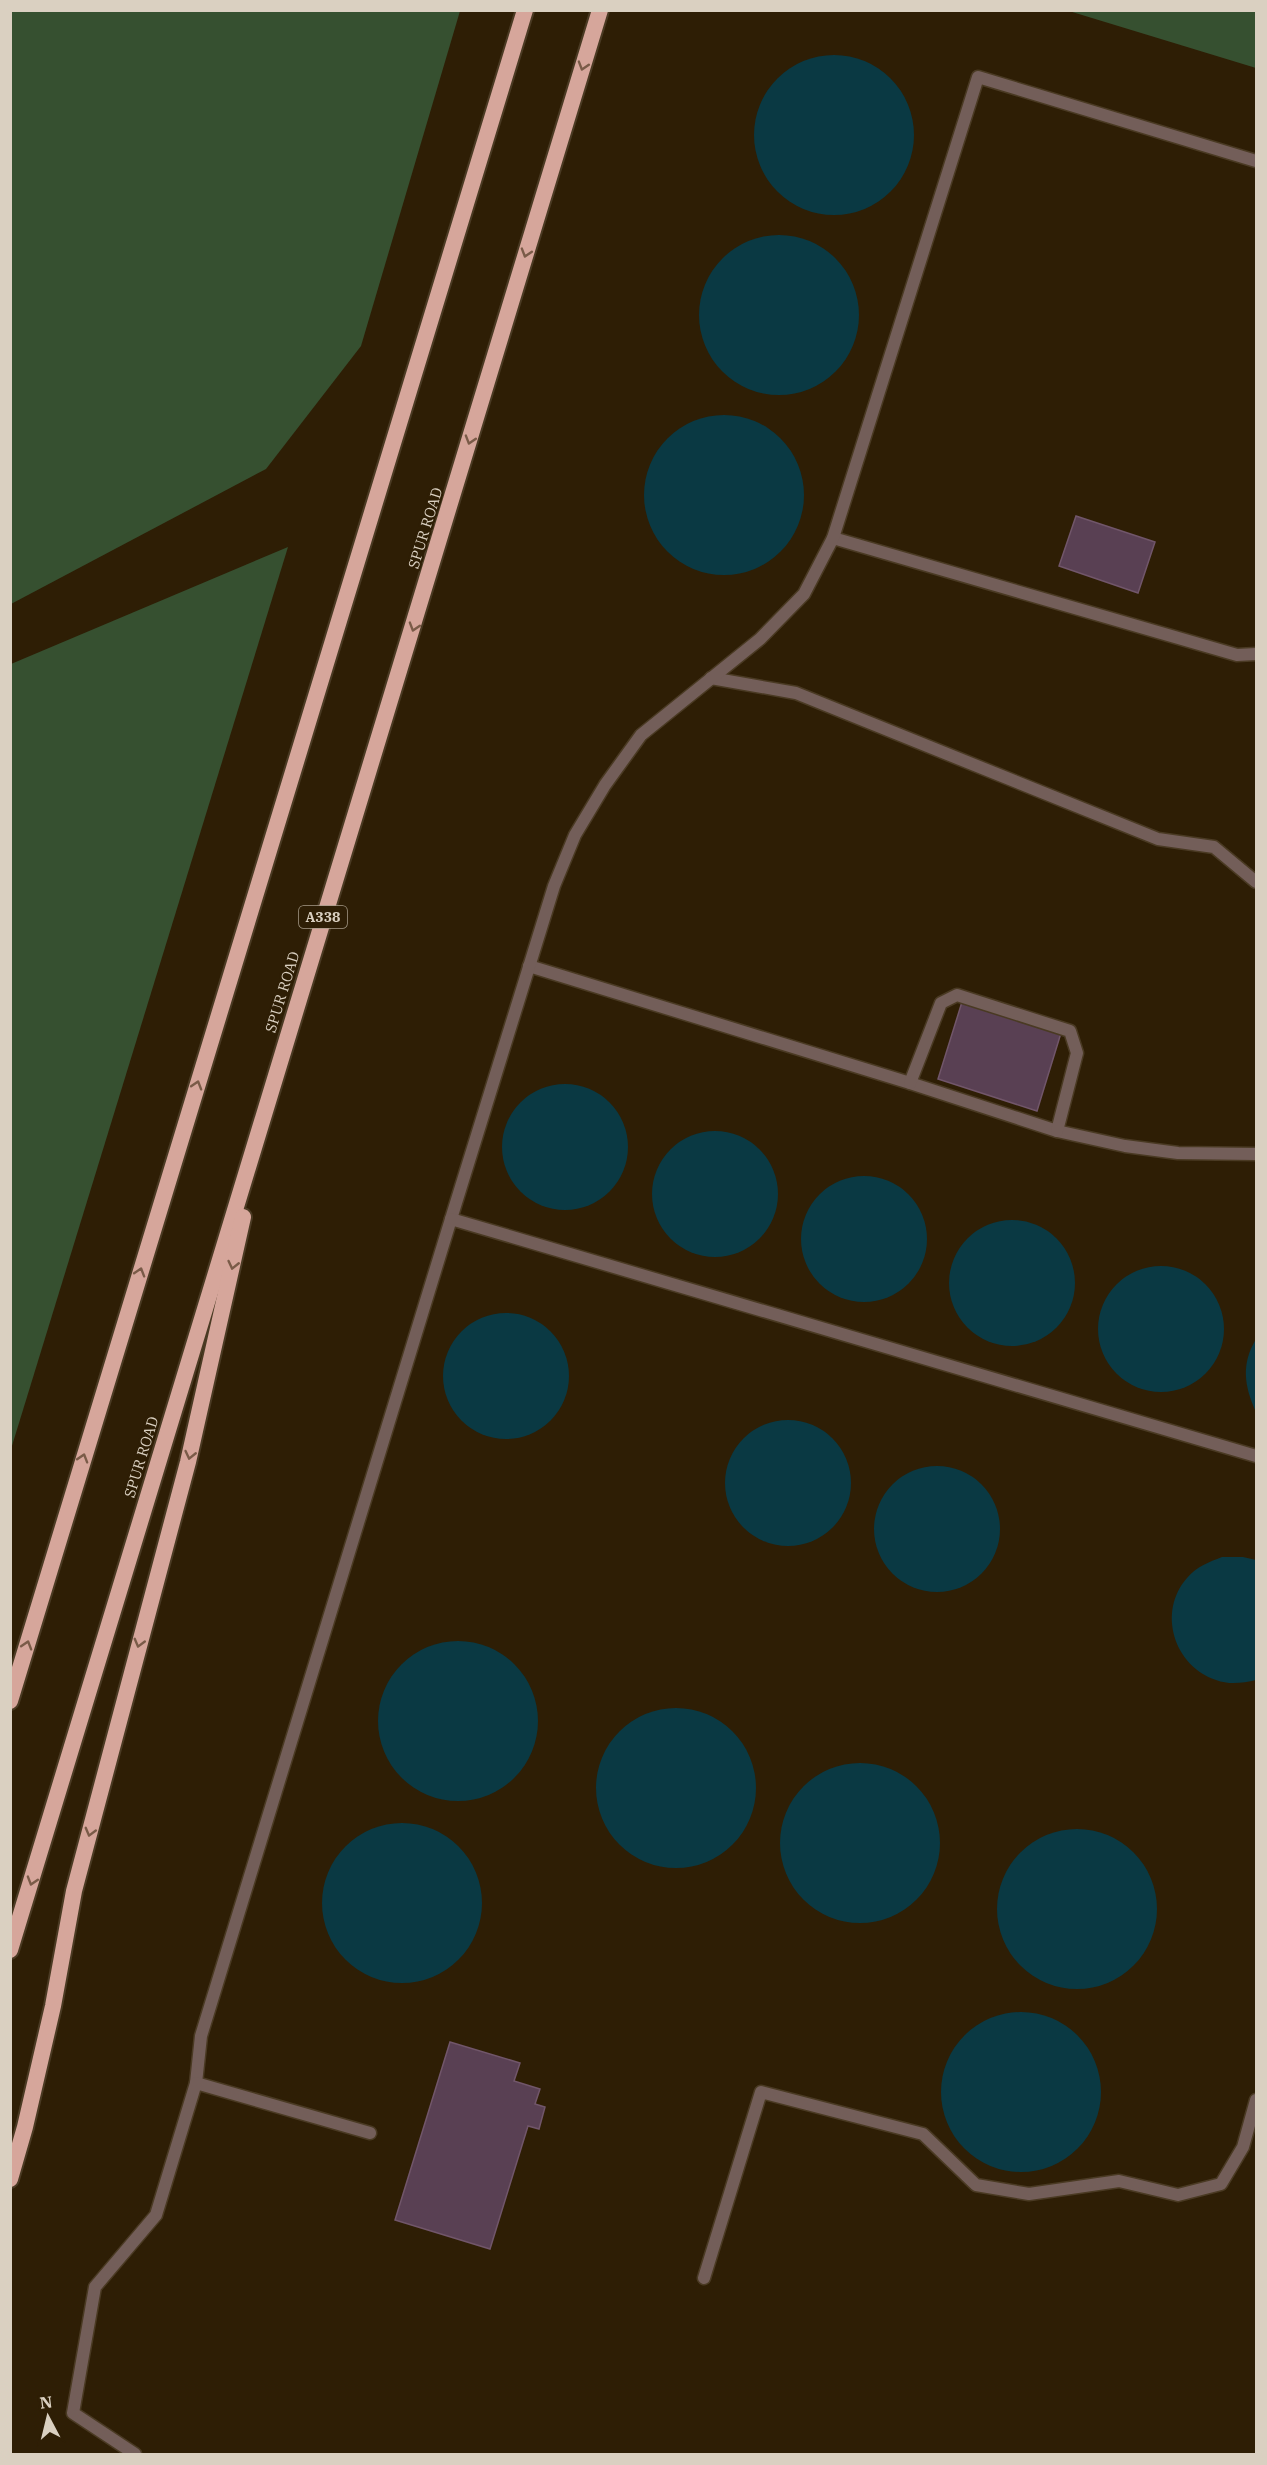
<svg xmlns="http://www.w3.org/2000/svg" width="1267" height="2465" font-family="'IBM Plex Serif',serif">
<rect width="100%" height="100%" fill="#2e1e05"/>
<g fill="#365030">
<path d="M 11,10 L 460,11 L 361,346 L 266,469 L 11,604 Z"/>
<path d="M 1069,11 L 1256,11 L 1256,68 Z"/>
<path d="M 288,547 L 11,1449 L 11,664 Z"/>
</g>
<g fill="#0a3943">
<circle cx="834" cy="135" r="80"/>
<circle cx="779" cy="315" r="80"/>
<circle cx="724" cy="495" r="80"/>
<circle cx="565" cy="1147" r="63"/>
<circle cx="715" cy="1194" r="63"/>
<circle cx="864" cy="1239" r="63"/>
<circle cx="1012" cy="1283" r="63"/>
<circle cx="1161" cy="1329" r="63"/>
<circle cx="506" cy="1376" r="63"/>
<path d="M 1256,1339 L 1256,1412 C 1244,1386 1241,1364 1256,1339 Z"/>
<circle cx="788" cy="1483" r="63"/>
<circle cx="937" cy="1529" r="63"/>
<path d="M 1222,1557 L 1243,1557 L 1256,1560 L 1256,1680 C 1243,1683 1229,1685 1216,1680 C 1174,1666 1157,1612 1187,1578 C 1196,1567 1209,1562 1222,1557 Z"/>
<circle cx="458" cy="1721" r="80"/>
<circle cx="676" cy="1788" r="80"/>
<circle cx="860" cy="1843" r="80"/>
<circle cx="402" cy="1903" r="80"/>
<circle cx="1077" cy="1909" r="80"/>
<circle cx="1021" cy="2092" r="80"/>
</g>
<g fill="#594053" stroke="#71566a" stroke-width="1.5">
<path d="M 1076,516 L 1155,542 L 1138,593 L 1059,566 Z"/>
<path d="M 962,1002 L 1061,1033 L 1037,1111 L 938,1079 Z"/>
<path d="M 450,2042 L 520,2063 L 514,2081 L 540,2089 L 535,2104 L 545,2107 L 539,2129 L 528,2126 L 490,2249 L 395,2220 Z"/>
</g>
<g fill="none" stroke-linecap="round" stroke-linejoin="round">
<g stroke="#4a3a23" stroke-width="15">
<g id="service">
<path d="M 833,538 L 1237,655 L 1256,654"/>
<path d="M 711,678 L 796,693 L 1158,839 L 1214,847 L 1256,882"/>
<path d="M 529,966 L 910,1083 L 1057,1131 L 1125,1146 L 1178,1153 L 1256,1154"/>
<path d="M 910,1083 L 941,1003 L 957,995 L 1070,1031 L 1077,1053 L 1057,1131"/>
<path d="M 451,1219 L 554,886 L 575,835 L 605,785 L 641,735 L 760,639 L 804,594 L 833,538 L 978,77 L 1256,161"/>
<path d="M 196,2083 L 201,2036 L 451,1219 L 1256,1456"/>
<path d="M 704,2278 L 761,2092 L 923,2134 L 976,2185 L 1029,2194 L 1119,2181 L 1178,2195 L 1221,2184 L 1243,2147 L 1256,2100"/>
<path d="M 135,2454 L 73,2413 L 95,2287 L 156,2215 L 196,2083 L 370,2133"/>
</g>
</g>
<g stroke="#4a3a23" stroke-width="20">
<g id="trunk">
<path d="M 10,1701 L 525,10"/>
<path d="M 10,1950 L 600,10"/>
<path d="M 10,2179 L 25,2127 L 53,2006 L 74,1891 L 188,1462 L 243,1217"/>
</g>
</g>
<use href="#service" stroke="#735e59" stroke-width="12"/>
<use href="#trunk" stroke="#d6a69b" stroke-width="16"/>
</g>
<defs><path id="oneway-chevron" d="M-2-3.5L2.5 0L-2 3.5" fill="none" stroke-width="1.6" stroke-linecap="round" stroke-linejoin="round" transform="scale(1.5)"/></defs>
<g stroke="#7a5b48">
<use href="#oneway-chevron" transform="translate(583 66) rotate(107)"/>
<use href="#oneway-chevron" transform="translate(526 253) rotate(107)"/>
<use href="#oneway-chevron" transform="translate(470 440) rotate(107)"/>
<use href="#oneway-chevron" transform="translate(414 627) rotate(107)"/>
<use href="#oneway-chevron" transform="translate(197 1085) rotate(-73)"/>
<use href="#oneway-chevron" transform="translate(233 1265) rotate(103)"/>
<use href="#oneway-chevron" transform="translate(140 1272) rotate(-73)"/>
<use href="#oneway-chevron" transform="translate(190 1455) rotate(103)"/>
<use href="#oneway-chevron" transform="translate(83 1458) rotate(-73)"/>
<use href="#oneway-chevron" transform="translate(139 1643) rotate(105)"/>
<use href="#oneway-chevron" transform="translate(27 1645) rotate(-73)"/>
<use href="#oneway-chevron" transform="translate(90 1832) rotate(105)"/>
<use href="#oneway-chevron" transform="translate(32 1881) rotate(107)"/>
</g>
<g text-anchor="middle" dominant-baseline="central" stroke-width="4.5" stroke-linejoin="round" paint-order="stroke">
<rect fill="#2e1e05" stroke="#a69b89" stroke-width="1.5" x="299" y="906" width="48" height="22" rx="4.5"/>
<g font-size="14" font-weight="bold" fill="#dad0c1">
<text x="323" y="917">A338</text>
</g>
<g font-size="15" fill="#dad0c1" stroke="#2e1e05">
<text transform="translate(425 528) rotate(-73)">SPUR ROAD</text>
<text transform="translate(282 992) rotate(-73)">SPUR ROAD</text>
<text transform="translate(141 1457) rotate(-73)">SPUR ROAD</text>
</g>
</g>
<rect width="1267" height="2465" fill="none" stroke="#dad0c1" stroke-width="24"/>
<g transform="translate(48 2417) rotate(353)" stroke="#2e1e05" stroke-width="4.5" paint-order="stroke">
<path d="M0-4.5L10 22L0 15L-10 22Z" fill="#dad0c1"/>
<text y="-9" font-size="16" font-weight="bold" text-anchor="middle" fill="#dad0c1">N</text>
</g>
</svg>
